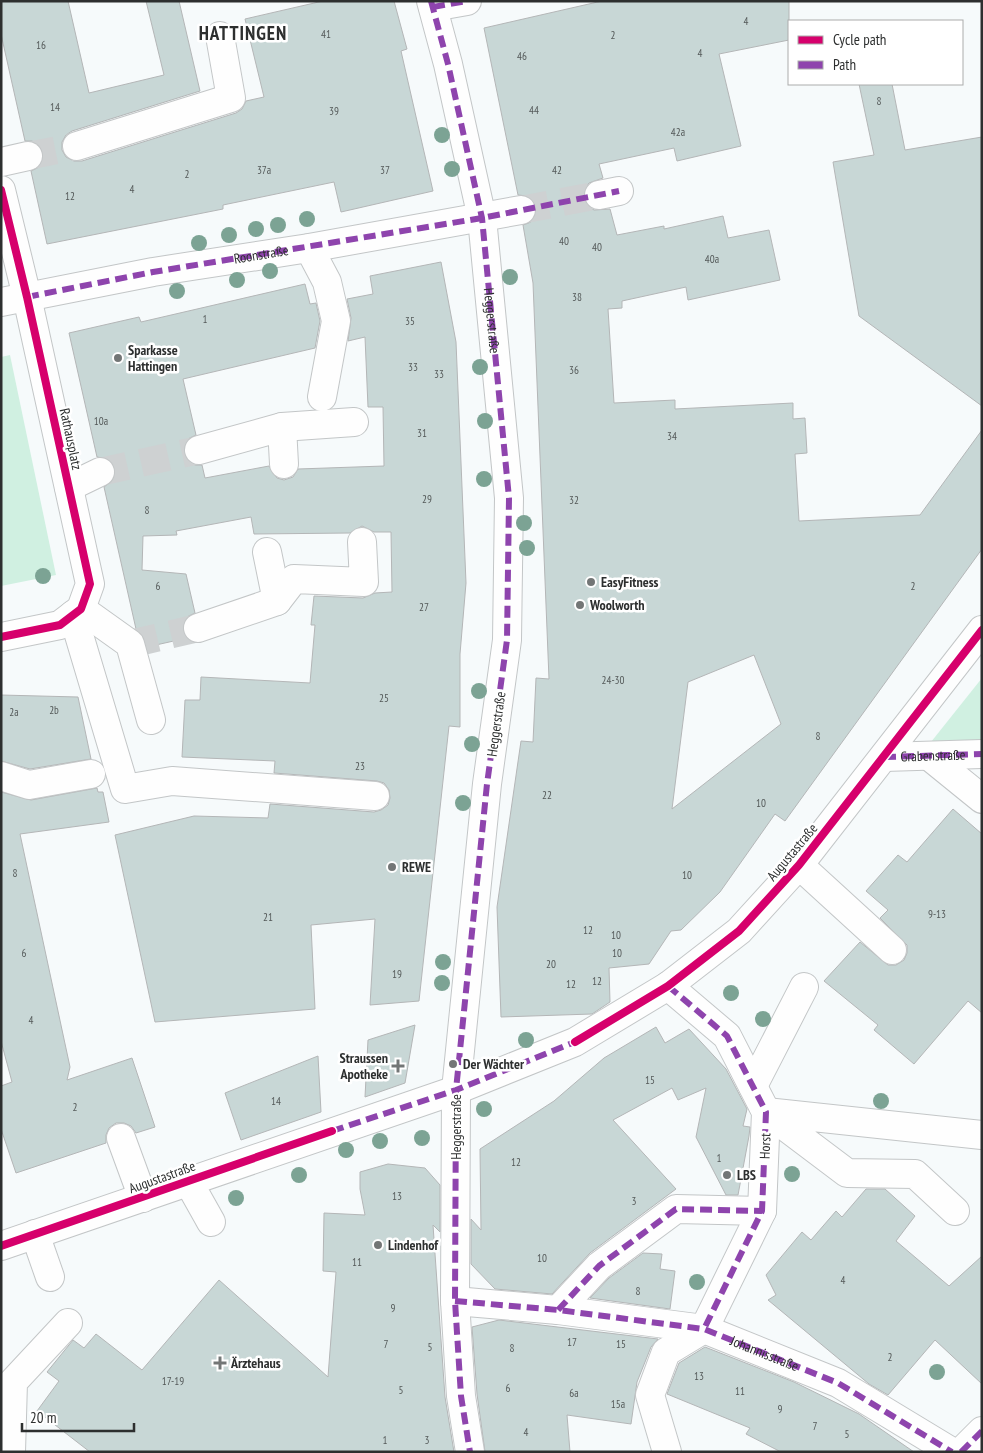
<svg xmlns="http://www.w3.org/2000/svg" width="983" height="1453" font-family="'PT Sans Narrow',sans-serif">
<rect width="100%" height="100%" fill="#f6fafb"/>
<g fill="#d0f0e1">
<path d="M 10,355 L 56,575 L 1,586 L 1,357 Z"/>
<path d="M 982,678 L 982,742 L 931,742 Z"/>
</g>
<g fill="#c8d7d6" stroke="#b4b6b7" fill-rule="evenodd">
<path d="M 1,1 L 68,1 L 89,93 L 164,75 L 146,1 L 179,1 L 200,91 L 72,131 L 66,135 L 62,142 L 62,150 L 66,157 L 74,161 L 82,161 L 236,113 L 242,109 L 246,101 L 264,97 L 245,19 L 323,1 L 394,1 L 407,49 L 401,51 L 433,191 L 341,212 L 334,182 L 223,205 L 223,209 L 47,244 L 31,171 L 39,167 L 43,161 L 43,153 L 39,145 L 32,141 L 25,141 L 1,34 Z"/>
<path d="M 602,1 L 789,1 L 789,40 L 719,54 L 741,146 L 677,161 L 674,148 L 599,164 L 603,178 L 589,183 L 584,190 L 584,199 L 588,206 L 594,210 L 610,209 L 617,235 L 664,226 L 664,229 L 723,216 L 728,238 L 769,230 L 780,280 L 688,300 L 686,287 L 622,301 L 622,308 L 608,309 L 614,403 L 675,400 L 675,409 L 793,403 L 793,419 L 805,418 L 807,453 L 795,454 L 799,521 L 920,515 L 982,430 L 982,549 L 785,821 L 775,814 L 720,892 L 681,930 L 671,931 L 649,964 L 609,968 L 610,1002 L 592,1014 L 501,1017 L 497,907 L 521,741 L 533,742 L 536,678 L 549,679 L 533,283 L 523,225 L 531,222 L 535,216 L 536,208 L 533,200 L 527,196 L 518,195 L 484,28 ZM 754,655 L 781,724 L 672,809 L 688,682 Z"/>
<path d="M 859,84 L 892,84 L 905,150 L 982,137 L 982,406 L 859,316 L 833,162 L 874,155 Z"/>
<path d="M 441,262 L 456,342 L 466,583 L 460,654 L 460,727 L 449,726 L 419,1001 L 370,1005 L 375,919 L 311,925 L 315,1009 L 155,1022 L 115,835 L 194,816 L 268,818 L 270,804 L 374,812 L 381,810 L 388,805 L 390,798 L 389,790 L 384,783 L 377,781 L 274,773 L 275,761 L 182,757 L 185,700 L 200,700 L 201,677 L 310,683 L 315,625 L 311,625 L 314,596 L 363,598 L 375,593 L 392,592 L 391,532 L 374,532 L 362,526 L 350,533 L 254,534 L 251,517 L 176,531 L 177,535 L 143,536 L 142,570 L 186,574 L 195,613 L 187,617 L 183,625 L 183,633 L 187,638 L 147,647 L 145,639 L 136,629 L 104,487 L 113,480 L 115,474 L 114,466 L 108,459 L 97,457 L 69,333 L 139,317 L 141,322 L 305,284 L 310,304 L 316,303 L 320,321 L 315,348 L 183,379 L 196,435 L 188,439 L 184,447 L 184,455 L 188,461 L 195,465 L 202,465 L 205,478 L 269,466 L 277,478 L 284,480 L 293,477 L 298,469 L 384,466 L 383,407 L 368,407 L 365,337 L 348,341 L 351,318 L 347,299 L 373,294 L 370,276 Z"/>
<path d="M 1,695 L 78,697 L 91,759 L 30,769 L 1,761 Z"/>
<path d="M 97,788 L 98,792 L 103,792 L 109,822 L 20,834 L 70,1067 L 67,1080 L 132,1058 L 155,1127 L 136,1133 L 131,1126 L 124,1123 L 116,1123 L 109,1128 L 106,1135 L 106,1143 L 16,1173 L 1,1129 L 1,1086 L 12,1082 L 1,1041 L 1,792 L 31,800 Z"/>
<path d="M 953,809 L 982,834 L 982,1013 L 968,1001 L 914,1064 L 874,1030 L 878,1025 L 824,981 L 860,942 L 888,965 L 896,965 L 904,960 L 907,953 L 907,945 L 880,918 L 888,910 L 866,891 L 898,855 L 907,862 Z"/>
<path d="M 415,1025 L 405,1083 L 365,1097 L 368,1040 Z"/>
<path d="M 656,1027 L 665,1043 L 689,1029 L 726,1069 L 747,1109 L 743,1126 L 750,1127 L 749,1136 L 738,1195 L 726,1195 L 696,1137 L 706,1088 L 678,1100 L 672,1088 L 613,1120 L 676,1189 L 590,1253 L 552,1294 L 495,1289 L 471,1264 L 471,1219 L 481,1230 L 480,1149 L 554,1101 L 604,1058 Z"/>
<path d="M 318,1056 L 321,1112 L 241,1140 L 225,1093 Z"/>
<path d="M 388,1164 L 425,1168 L 440,1185 L 440,1232 L 433,1225 L 445,1397 L 454,1452 L 90,1452 L 37,1411 L 59,1381 L 47,1372 L 73,1340 L 84,1348 L 96,1334 L 142,1370 L 219,1280 L 328,1377 L 336,1272 L 323,1271 L 324,1213 L 365,1215 L 360,1189 L 360,1172 Z"/>
<path d="M 866,1189 L 885,1189 L 915,1216 L 896,1241 L 949,1286 L 982,1256 L 982,1384 L 935,1340 L 888,1395 L 869,1384 L 768,1300 L 776,1295 L 766,1275 L 802,1232 L 811,1240 L 836,1211 L 842,1217 Z"/>
<path d="M 643,1253 L 662,1254 L 660,1269 L 675,1271 L 670,1309 L 590,1298 L 609,1278 Z"/>
<path d="M 499,1320 L 658,1339 L 651,1347 L 637,1382 L 631,1424 L 567,1415 L 570,1452 L 485,1452 L 477,1394 L 472,1327 Z"/>
<path d="M 705,1347 L 794,1382 L 859,1414 L 914,1452 L 781,1452 L 746,1434 L 750,1428 L 667,1394 L 679,1363 Z"/>
</g>
<g fill="none" stroke-linecap="round" stroke-linejoin="round">
<g stroke="#ced1d2" stroke-width="28" stroke-dasharray="28 14" stroke-linecap="butt">
<path d="M 28,156 L 77,146"/>
<path d="M 521,210 L 599,195"/>
<path d="M 100,472 L 199,450"/>
<path d="M 130,644 L 198,628"/>
</g>
<g stroke="#c3c6c7" stroke-width="30">
<g id="minor">
<path d="M 431,1 L 448,64 L 482,218 L 509,498 L 507,640 L 487,784 L 456,1090 L 455,1301 L 461,1396 L 470,1452"/>
<path d="M 433,7 L 467,1"/>
<path d="M 77,146 L 231,98 L 220,36"/>
<path d="M 1,162 L 28,156"/>
<path d="M 1,190 L 27,297 L 90,584 L 81,609 L 60,625 L 1,637"/>
<path d="M 599,195 L 619,191"/>
<path d="M 309,248 L 327,282 L 336,321 L 322,397"/>
<path d="M 1,302 L 153,272 L 309,248 L 521,210"/>
<path d="M 282,427 L 284,464"/>
<path d="M 199,450 L 282,427 L 354,422"/>
<path d="M 69,487 L 100,472"/>
<path d="M 267,552 L 277,601"/>
<path d="M 81,609 L 130,644 L 151,720"/>
<path d="M 73,615 L 125,789 L 172,781 L 375,796"/>
<path d="M 198,628 L 277,601 L 294,579 L 364,582 L 362,542"/>
<path d="M 929,756 L 982,799"/>
<path d="M 884,757 L 982,754"/>
<path d="M 1,776 L 29,785 L 91,774"/>
<path d="M 799,865 L 892,950"/>
<path d="M 668,986 L 727,1036 L 766,1112 L 762,1211 L 704,1329"/>
<path d="M 753,1086 L 804,987"/>
<path d="M 121,1138 L 143,1198"/>
<path d="M 188,1181 L 211,1222"/>
<path d="M 955,1211 L 915,1174 L 847,1173 L 766,1112 L 982,1135"/>
<path d="M 35,1234 L 50,1277"/>
<path d="M 1,1246 L 456,1090 L 575,1042 L 668,986 L 739,931 L 799,865 L 982,630"/>
<path d="M 455,1301 L 558,1310 L 704,1329 L 838,1383 L 952,1452"/>
<path d="M 558,1310 L 599,1266 L 676,1209 L 762,1211"/>
<path d="M 11,1452 L 13,1382 L 68,1323"/>
<path d="M 667,1452 L 650,1395 L 666,1352 L 704,1329"/>
<path d="M 961,1452 L 982,1431"/>
</g>
</g>
<use href="#minor" stroke="#fefefe" stroke-width="28"/>
<g stroke="#8e44ad" stroke-width="6" stroke-dasharray="12 6" stroke-linecap="butt">
<path id="s1" d="M 431,1 L 448,64 L 482,218 L 509,498 L 507,640 L 487,784 L 456,1090 L 455,1301 L 461,1396 L 470,1452"/>
<path d="M 433,7 L 467,1"/>
<path id="s2" d="M 27,297 L 153,272 L 482,218 L 619,191"/>
<path id="s3" d="M 884,757 L 982,754"/>
<path d="M 668,986 L 727,1036 L 766,1112 L 762,1211 L 704,1329"/>
<path d="M 332,1131 L 456,1090 L 575,1042"/>
<path id="s4" d="M 455,1301 L 558,1310 L 704,1329 L 838,1383 L 952,1452"/>
<path d="M 558,1310 L 599,1266 L 676,1209 L 762,1211"/>
<path d="M 961,1452 L 982,1431"/>
</g>
<g stroke="#fff" stroke-width="11">
<g id="cycleway">
<path d="M 1,190 L 27,297 L 90,584 L 81,609 L 60,625 L 1,637"/>
<path d="M 575,1042 L 668,986 L 739,931 L 799,865 L 982,630"/>
<path d="M 1,1246 L 332,1131"/>
</g>
</g>
<use href="#cycleway" stroke="#d6006c" stroke-width="8"/>
</g>
<g fill="#7ca394">
<circle cx="442" cy="135" r="8"/>
<circle cx="452" cy="169" r="8"/>
<circle cx="307" cy="219" r="8"/>
<circle cx="278" cy="225" r="8"/>
<circle cx="256" cy="229" r="8"/>
<circle cx="229" cy="235" r="8"/>
<circle cx="199" cy="243" r="8"/>
<circle cx="270" cy="271" r="8"/>
<circle cx="510" cy="277" r="8"/>
<circle cx="237" cy="280" r="8"/>
<circle cx="177" cy="291" r="8"/>
<circle cx="480" cy="367" r="8"/>
<circle cx="485" cy="421" r="8"/>
<circle cx="484" cy="479" r="8"/>
<circle cx="524" cy="523" r="8"/>
<circle cx="527" cy="548" r="8"/>
<circle cx="43" cy="576" r="8"/>
<circle cx="479" cy="691" r="8"/>
<circle cx="472" cy="744" r="8"/>
<circle cx="463" cy="803" r="8"/>
<circle cx="443" cy="962" r="8"/>
<circle cx="442" cy="983" r="8"/>
<circle cx="731" cy="993" r="8"/>
<circle cx="763" cy="1019" r="8"/>
<circle cx="526" cy="1040" r="8"/>
<circle cx="881" cy="1101" r="8"/>
<circle cx="484" cy="1109" r="8"/>
<circle cx="422" cy="1138" r="8"/>
<circle cx="380" cy="1141" r="8"/>
<circle cx="346" cy="1150" r="8"/>
<circle cx="792" cy="1174" r="8"/>
<circle cx="299" cy="1175" r="8"/>
<circle cx="236" cy="1198" r="8"/>
<circle cx="697" cy="1282" r="8"/>
<circle cx="937" cy="1372" r="8"/>
</g>
<g fill="#737676" stroke="#fff" stroke-width="2">
<circle cx="118" cy="358" r="5"/>
<circle cx="591" cy="582" r="5"/>
<circle cx="580" cy="605" r="5"/>
<circle cx="392" cy="867" r="5"/>
<circle cx="453" cy="1064" r="5"/>
<path d="M395.5 1058.5h5v5h5v5h-5v5h-5v-5h-5v-5h5z"/>
<circle cx="727" cy="1175" r="5"/>
<circle cx="378" cy="1245" r="5"/>
<path d="M217.5 1355.5h5v5h5v5h-5v5h-5v-5h-5v-5h5z"/>
</g>
<g text-anchor="middle" dominant-baseline="central" stroke-width="5" stroke-linejoin="round" paint-order="stroke">
<g font-size="11" fill="#545959">
<text x="746" y="21">4</text>
<text x="326" y="34">41</text>
<text x="613" y="35">2</text>
<text x="41" y="45">16</text>
<text x="700" y="53">4</text>
<text x="522" y="56">46</text>
<text x="879" y="101">8</text>
<text x="55" y="107">14</text>
<text x="534" y="110">44</text>
<text x="334" y="111">39</text>
<text x="678" y="132">42a</text>
<text x="264" y="170">37a</text>
<text x="385" y="170">37</text>
<text x="557" y="170">42</text>
<text x="187" y="174">2</text>
<text x="132" y="189">4</text>
<text x="70" y="196">12</text>
<text x="564" y="241">40</text>
<text x="597" y="247">40</text>
<text x="712" y="259">40a</text>
<text x="577" y="297">38</text>
<text x="205" y="319">1</text>
<text x="410" y="321">35</text>
<text x="413" y="367">33</text>
<text x="574" y="370">36</text>
<text x="439" y="374">33</text>
<text x="101" y="421">10a</text>
<text x="422" y="433">31</text>
<text x="672" y="436">34</text>
<text x="427" y="499">29</text>
<text x="574" y="500">32</text>
<text x="147" y="510">8</text>
<text x="158" y="586">6</text>
<text x="913" y="586">2</text>
<text x="424" y="607">27</text>
<text x="613" y="680">24-30</text>
<text x="384" y="698">25</text>
<text x="54" y="710">2b</text>
<text x="14" y="712">2a</text>
<text x="818" y="736">8</text>
<text x="360" y="766">23</text>
<text x="547" y="795">22</text>
<text x="761" y="803">10</text>
<text x="15" y="873">8</text>
<text x="687" y="875">10</text>
<text x="937" y="914">9-13</text>
<text x="268" y="917">21</text>
<text x="588" y="930">12</text>
<text x="616" y="935">10</text>
<text x="24" y="953">6</text>
<text x="617" y="953">10</text>
<text x="551" y="964">20</text>
<text x="397" y="974">19</text>
<text x="597" y="981">12</text>
<text x="571" y="984">12</text>
<text x="31" y="1020">4</text>
<text x="650" y="1080">15</text>
<text x="276" y="1101">14</text>
<text x="75" y="1107">2</text>
<text x="719" y="1158">1</text>
<text x="516" y="1162">12</text>
<text x="397" y="1196">13</text>
<text x="634" y="1201">3</text>
<text x="542" y="1258">10</text>
<text x="357" y="1262">11</text>
<text x="843" y="1280">4</text>
<text x="638" y="1291">8</text>
<text x="393" y="1308">9</text>
<text x="572" y="1342">17</text>
<text x="386" y="1344">7</text>
<text x="621" y="1344">15</text>
<text x="430" y="1347">5</text>
<text x="512" y="1348">8</text>
<text x="890" y="1357">2</text>
<text x="699" y="1376">13</text>
<text x="173" y="1381">17-19</text>
<text x="508" y="1388">6</text>
<text x="401" y="1390">5</text>
<text x="740" y="1391">11</text>
<text x="574" y="1393">6a</text>
<text x="618" y="1404">15a</text>
<text x="780" y="1409">9</text>
<text x="815" y="1426">7</text>
<text x="526" y="1432">4</text>
<text x="847" y="1434">5</text>
<text x="385" y="1440">1</text>
<text x="427" y="1440">3</text>
</g>
<g font-size="14" fill="#2d2f2f" stroke="#fff">
<text stroke="none"><textPath href="#s2" startOffset="238">Roonstraße</textPath></text>
<text stroke="none"><textPath href="#s1" startOffset="326">Heggerstraße</textPath></text>
<text transform="translate(71 439) rotate(78)">Rathausplatz</text>
<text transform="translate(496 724) rotate(-82)">Heggerstraße</text>
<text stroke="none"><textPath href="#s3" startOffset="49">Grabenstraße</textPath></text>
<text transform="translate(792 852) rotate(-50)">Augustastraße</text>
<text transform="translate(456 1127) rotate(-90)">Heggerstraße</text>
<text transform="translate(765 1146) rotate(-88)">Horst</text>
<text transform="translate(162 1177) rotate(-20)">Augustastraße</text>
<text stroke="none"><textPath href="#s4" startOffset="316">Johannisstraße</textPath></text>
</g>
<g font-size="14" font-weight="bold" fill="#2d2f2f" stroke="#fff" text-anchor="start">
<text x="128" y="350">Sparkasse<tspan x="128" dy="16">Hattingen</tspan></text>
<text x="601" y="582">EasyFitness</text>
<text x="590" y="605">Woolworth</text>
<text x="402" y="867">REWE</text>
<text x="388" y="1058" text-anchor="end">Straussen<tspan x="388" dy="16">Apotheke</tspan></text>
<text x="463" y="1064">Der Wächter</text>
<text x="737" y="1175">LBS</text>
<text x="388" y="1245">Lindenhof</text>
<text x="231" y="1363">Ärztehaus</text>
</g>
<g font-size="19" font-weight="bold" letter-spacing="1" fill="#2d2f2f" stroke="#fff">
<text x="243" y="33">HATTINGEN</text>
</g>
</g>
<rect width="983" height="1453" fill="none" stroke="#2d2f2f" stroke-width="5"/>
<rect x="788" y="20" width="175" height="65" fill="#ffffff" stroke="#abacac"/>
<rect x="798" y="36" width="25" height="8" fill="#d6006c" stroke="#abacac"/>
<text x="833" y="45" font-size="15" fill="#2d2f2f">Cycle path</text>
<rect x="798" y="61" width="25" height="8" fill="#8e44ad" stroke="#abacac"/>
<text x="833" y="70" font-size="15" fill="#2d2f2f">Path</text>
<path d="M22 1423v8h112v-8" fill="none" stroke="#2d2f2f" stroke-width="2.5"/>
<text x="30" y="1423" font-size="15" fill="#2d2f2f" stroke="#ffffff" stroke-width="4" paint-order="stroke">20 m</text>
</svg>
